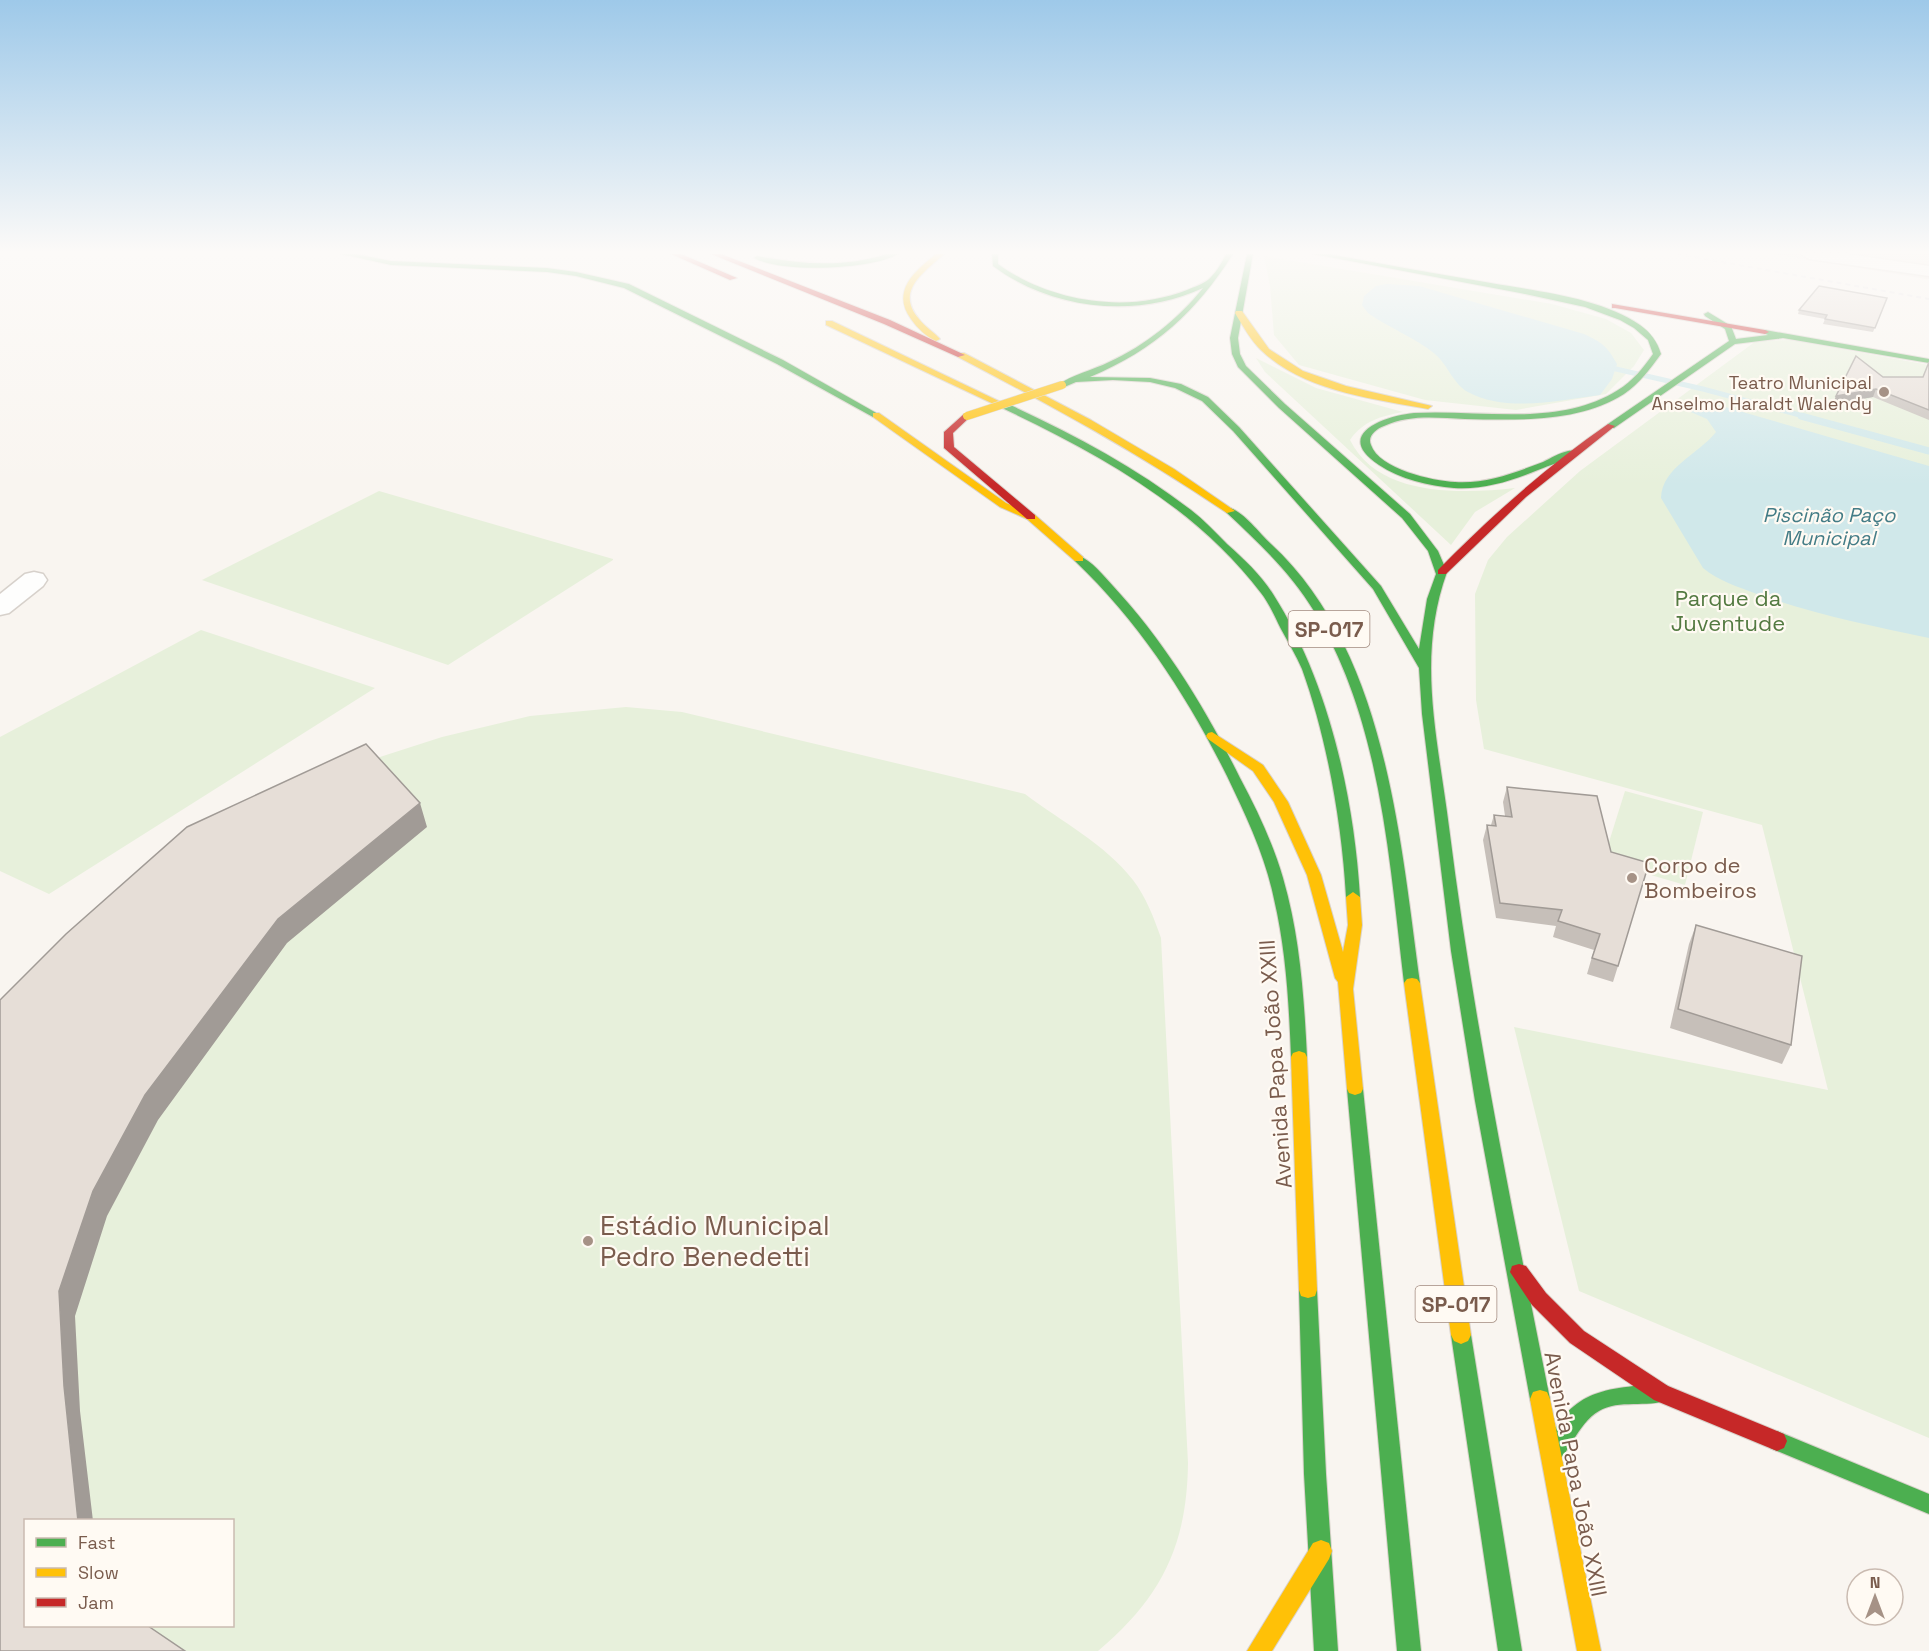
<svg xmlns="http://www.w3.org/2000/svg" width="1929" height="1651" font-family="'Space Grotesk',sans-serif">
<rect width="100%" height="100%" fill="#f9f5f0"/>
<path fill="#ede5e0" d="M 1773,254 L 1929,254 L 1929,279 L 1926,279 Z"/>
<g fill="#e7f0db" fill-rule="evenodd">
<path d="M 1264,256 L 1552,304 L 1606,319 L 1631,333 L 1644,350 L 1634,366 L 1606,394 L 1516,410 L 1425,400 L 1299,365 L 1274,335 L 1270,286 Z"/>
<path d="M 1791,340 L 1929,365 L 1929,1438 L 1579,1291 L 1514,1027 L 1828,1090 L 1762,825 L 1484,749 L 1476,700 L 1475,594 L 1488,560 L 1507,537 L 1580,471 L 1756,341 Z"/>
<path d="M 1256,358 L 1316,388 L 1403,412 C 1381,416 1363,421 1350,440 C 1378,497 1461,494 1515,488 L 1475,512 L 1451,545 L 1265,372 Z"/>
<path d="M 379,491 L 613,559 L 613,560 L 448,665 L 202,580 Z"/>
<path d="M 201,630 L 375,688 L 49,894 L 0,871 L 0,737 Z"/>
<path d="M 626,707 L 682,712 L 1025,794 C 1062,822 1104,843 1133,880 C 1146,897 1154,918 1161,938 L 1188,1463 C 1187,1546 1161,1598 1098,1651 L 0,1651 L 0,1019 L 352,766 L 442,737 L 530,716 ZM 26,1520 L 232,1520 L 232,1626 L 26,1626 Z"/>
<path d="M 1625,791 L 1703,812 L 1685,885 L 1603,861 Z"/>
</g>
<g fill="#d0e8ea">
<path d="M 1387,284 L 1419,286 L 1584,334 C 1603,343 1607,346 1617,364 L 1612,379 L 1600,395 C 1560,400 1506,413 1468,392 C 1453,384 1448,365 1435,354 C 1416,338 1389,328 1368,313 L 1362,305 L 1364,296 L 1376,286 Z"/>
<path d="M 1701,400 L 1929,466 L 1929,638 C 1871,626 1813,614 1757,594 C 1739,587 1718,581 1703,568 L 1661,498 C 1662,467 1699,454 1716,432 L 1707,419 L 1686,410 Z"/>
</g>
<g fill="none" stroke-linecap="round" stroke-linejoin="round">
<path stroke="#d0e8ea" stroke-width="5" d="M 1603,366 L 1703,389 L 1807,417"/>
<path stroke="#d0e8ea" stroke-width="7" d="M 1801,416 L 1929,451"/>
<g stroke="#d7d1cb" stroke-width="3">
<g id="street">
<path d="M 1801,254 L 1847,254 L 1929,266 L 1929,276 L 1809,259 Z"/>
<path d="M 34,572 L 43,574 L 47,580 L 43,586 L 9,613 L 0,615 L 0,594 L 25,574 Z"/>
</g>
</g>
<g stroke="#d9d2cb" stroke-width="2">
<g id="fast">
<path d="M 341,254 L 356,254 L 391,261 L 547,268 L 576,272 L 629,284 L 783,360 L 880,415 L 873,417 L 777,364 L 624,288 L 576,276 L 547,272 L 391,265 Z"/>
<path d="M 887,254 L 898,254 C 871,270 781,273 754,258 L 757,256 C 801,264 844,268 887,254 Z"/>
<path d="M 992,254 L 998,254 L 998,264 C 1050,302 1126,314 1187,290 C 1194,287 1206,283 1211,277 C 1217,271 1222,262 1226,254 L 1233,254 C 1196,312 1156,349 1090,377 L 1150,378 L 1181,384 L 1208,397 L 1239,427 L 1381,586 L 1419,649 L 1427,599 L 1436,574 L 1428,551 L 1402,518 L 1279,408 L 1238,367 L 1232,354 L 1230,338 L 1247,254 L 1253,254 L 1238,338 L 1240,354 L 1246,366 L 1285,404 L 1410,514 L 1438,551 L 1447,572 C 1416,658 1438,739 1449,827 C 1473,1019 1512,1209 1550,1399 L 1547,1406 L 1540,1408 L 1533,1406 L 1530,1399 L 1475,1101 L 1451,951 L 1422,714 L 1419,668 L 1373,589 L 1233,431 L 1202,401 L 1175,388 L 1150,382 L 1113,380 L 1076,382 L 1062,388 L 1058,385 C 1071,375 1093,370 1109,362 C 1146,345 1178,319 1203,288 C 1136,319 1052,310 993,266 Z"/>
<path d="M 1313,254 L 1329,254 C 1383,264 1437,274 1491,283 C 1537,291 1602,298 1640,325 C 1651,333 1657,341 1661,354 C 1650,369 1640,383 1624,394 C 1579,423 1516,420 1465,419 C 1438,418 1410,414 1384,426 C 1376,429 1367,436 1371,445 C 1379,469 1433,481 1455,482 C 1486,484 1514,473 1543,462 C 1551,458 1559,453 1568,451 C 1573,450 1572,450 1576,453 C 1566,461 1550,465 1538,470 C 1512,481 1483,490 1454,488 C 1429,486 1400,479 1379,465 C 1333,435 1383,416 1414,413 C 1480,409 1558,428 1618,390 C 1633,381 1643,368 1653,354 L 1648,340 L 1634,328 L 1620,320 L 1585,307 L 1520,293 Z"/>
<path d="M 1708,312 L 1731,326 L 1736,339 L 1768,335 L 1761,332 L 1765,330 L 1929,359 L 1929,363 L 1783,338 L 1735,344 L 1614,428 L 1608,428 L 1608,424 L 1729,341 L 1725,329 L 1705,316 L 1704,314 Z"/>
<path d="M 1000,403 L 1006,403 C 1071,433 1134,466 1191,510 C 1204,520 1215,532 1227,544 C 1244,559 1261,575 1273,594 C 1328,680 1354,796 1360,897 L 1358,900 L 1348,900 L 1346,897 C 1342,824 1327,738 1302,669 C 1296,655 1288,642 1281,629 C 1275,617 1269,603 1261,593 C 1195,506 1097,453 1000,407 Z"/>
<path d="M 1230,508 C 1245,513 1259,533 1271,544 C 1386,650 1400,837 1420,983 L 1417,987 L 1407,987 L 1404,983 C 1389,858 1381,721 1314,611 C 1291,573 1259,543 1227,513 L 1225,511 Z"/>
<path d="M 1079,556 C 1091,560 1104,576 1113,586 C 1165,642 1206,709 1240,778 C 1257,810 1273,843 1283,878 C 1300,936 1304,997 1307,1057 L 1305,1061 L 1299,1063 L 1293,1061 L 1291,1057 C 1289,1004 1286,950 1274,899 C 1265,855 1246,816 1227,776 C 1187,696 1140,623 1075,561 L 1074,559 Z"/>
<path d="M 1355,1083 L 1361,1085 L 1363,1089 L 1421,1651 L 1397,1651 L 1347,1089 L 1349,1085 Z"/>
<path d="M 1308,1282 L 1315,1284 L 1317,1290 L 1326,1474 L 1338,1651 L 1314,1651 L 1304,1474 L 1299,1290 L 1301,1284 Z"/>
<path d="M 1461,1326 L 1468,1329 L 1471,1335 L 1522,1651 L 1498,1651 L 1451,1335 L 1454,1329 Z"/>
<path d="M 1661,1384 L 1668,1386 L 1671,1393 L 1668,1400 C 1647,1408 1619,1399 1599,1411 C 1577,1423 1568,1459 1551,1466 L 1544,1463 L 1541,1456 C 1568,1392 1597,1388 1661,1384 Z"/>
<path d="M 1777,1431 L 1929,1494 L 1929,1514 L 1770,1448 L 1767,1441 L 1770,1434 Z"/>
</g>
</g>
<g stroke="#d9d2cb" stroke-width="2">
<g id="slow">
<path d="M 936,254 L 944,254 C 924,273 895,290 919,319 C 925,327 934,332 940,339 L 936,341 C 927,337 917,328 911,319 C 891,291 914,272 936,254 Z"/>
<path d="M 1236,311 L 1242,311 L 1269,349 L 1303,371 L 1346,386 L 1432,406 L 1428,409 C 1373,399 1304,391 1262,351 C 1251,341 1243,326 1235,313 Z"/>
<path d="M 826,321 L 832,321 L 1007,405 L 1000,407 L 826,325 Z"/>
<path d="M 958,353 L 964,353 L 1091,420 L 1174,469 L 1235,511 L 1227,513 C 1140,454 1050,405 958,357 Z"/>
<path d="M 873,413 L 879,413 L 1006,503 L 1035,515 L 1083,557 L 1083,561 L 1075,561 L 1027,519 L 1000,507 L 873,417 Z"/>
<path d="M 1212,732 L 1263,765 L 1288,802 L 1321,875 L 1343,952 L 1348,925 L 1346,897 L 1353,892 L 1360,897 L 1362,925 L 1353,989 L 1363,1089 L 1361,1093 L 1355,1095 L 1349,1093 L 1347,1089 L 1338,982 L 1335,978 L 1307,875 L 1274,802 L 1253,771 L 1208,739 L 1206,736 L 1208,733 Z"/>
<path d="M 1412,978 L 1417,979 L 1420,983 L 1471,1335 L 1468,1341 L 1461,1344 L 1454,1341 L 1451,1335 L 1404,983 L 1407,979 Z"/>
<path d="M 1299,1051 L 1305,1053 L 1307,1057 L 1317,1290 L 1315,1296 L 1308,1298 L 1301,1296 L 1299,1290 L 1291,1057 L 1293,1053 Z"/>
<path d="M 1540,1390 L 1547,1392 L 1550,1399 L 1601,1651 L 1577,1651 L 1530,1399 L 1533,1392 Z"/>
<path d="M 1321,1540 L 1329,1543 L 1332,1551 L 1329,1559 L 1272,1651 L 1247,1651 L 1313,1543 Z"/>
</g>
</g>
<g stroke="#d9d2cb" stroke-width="2">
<g id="jam">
<path d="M 671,254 L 681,254 L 737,278 L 730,280 Z"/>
<path d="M 711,254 L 721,254 L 890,320 L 965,355 L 958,357 L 884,324 Z"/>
<path d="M 1612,304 L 1765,330 L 1769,332 L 1765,334 L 1615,308 L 1612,308 Z"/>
<path d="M 964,414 L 971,416 L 953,433 L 954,447 L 1035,515 L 1035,519 L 1027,519 L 944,448 L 944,432 Z"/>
<path d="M 1608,424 L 1615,426 L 1526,497 L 1446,574 L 1438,574 L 1438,570 C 1491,516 1546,467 1608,424 Z"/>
<path d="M 1519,1264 L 1526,1266 L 1546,1293 L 1584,1331 L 1668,1386 L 1784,1434 L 1787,1441 L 1784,1448 L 1777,1451 L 1654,1400 L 1570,1343 L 1532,1305 L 1510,1272 L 1512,1266 Z"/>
</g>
</g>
<use href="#street" fill="#fefefd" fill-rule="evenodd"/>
<use href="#fast" fill="#4caf50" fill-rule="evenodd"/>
<use href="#slow" fill="#ffc107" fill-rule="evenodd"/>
<use href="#jam" fill="#c62828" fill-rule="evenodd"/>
<path stroke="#e6e3e7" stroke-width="2" stroke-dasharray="5 4" stroke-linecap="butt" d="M 1677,254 L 1929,299"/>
<g stroke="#d9d2cb" stroke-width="9" stroke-linecap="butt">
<path id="slow-bridge" d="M 967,416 L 1062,385"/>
</g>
<use href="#slow-bridge" stroke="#ffc107" stroke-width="8"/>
</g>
<g fill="#c6bfb9">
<path d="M 1887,298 L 1873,332 L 1823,324 L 1825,319 L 1798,314 L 1799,310 Z"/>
<path d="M 1929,362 L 1929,420 L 1873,397 L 1833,404 L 1836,396 L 1883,377 L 1923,377 Z"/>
<path d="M 1507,787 L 1597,796 L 1618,966 L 1613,982 L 1587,974 L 1594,950 L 1553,937 L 1556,926 L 1496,918 L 1483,840 L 1487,825 L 1491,825 L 1494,815 L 1505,816 L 1503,802 Z"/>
<path d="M 1696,925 L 1791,1045 L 1782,1064 L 1670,1028 L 1689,944 Z"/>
</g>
<g fill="#a19b96">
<path d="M 1876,389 L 1873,397 L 1833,404 L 1836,396 Z"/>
<path d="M 420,803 L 427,827 L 287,943 L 158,1120 L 107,1216 L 75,1316 L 80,1411 L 93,1521 L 78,1521 L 64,1386 L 59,1291 L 93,1191 L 145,1095 L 278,919 Z"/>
</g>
<g fill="#e6ded7" stroke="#a19b96" stroke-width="1.5">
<path d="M 1819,286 L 1887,298 L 1875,328 L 1825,319 L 1827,315 L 1799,310 Z"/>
<path d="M 1856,356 L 1883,377 L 1923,377 L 1929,362 L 1929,410 L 1876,389 L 1836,396 Z"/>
<path d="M 366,744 L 420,803 L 278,919 L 145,1095 L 93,1191 L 59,1291 L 64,1386 L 78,1521 L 26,1521 L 26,1626 L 148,1626 L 185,1651 L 0,1651 L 0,1000 L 66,934 L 187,827 Z"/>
<path d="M 1507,787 L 1597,796 L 1611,852 L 1649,863 L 1618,966 L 1592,958 L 1600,934 L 1558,921 L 1562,910 L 1500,903 L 1487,825 L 1496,826 L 1494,815 L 1512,817 Z"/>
<path d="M 1696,925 L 1802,956 L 1791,1045 L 1678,1009 Z"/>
</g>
<linearGradient id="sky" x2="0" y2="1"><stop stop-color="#9ec9e9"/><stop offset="0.52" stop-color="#fcfaf8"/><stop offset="1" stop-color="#fcfaf8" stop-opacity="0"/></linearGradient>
<rect width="1929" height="485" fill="url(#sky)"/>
<g fill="#a69286" stroke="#fffaf3" stroke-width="2">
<circle cx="1884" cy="392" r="6"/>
<circle cx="1632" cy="878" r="6"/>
<circle cx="588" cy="1241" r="6"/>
</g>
<g text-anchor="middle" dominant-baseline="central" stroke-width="4.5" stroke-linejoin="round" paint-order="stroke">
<g font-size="18" fill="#7a5c4d" stroke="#fffaf3" text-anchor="end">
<text x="1872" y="382">Teatro Municipal<tspan x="1872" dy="21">Anselmo Haraldt Walendy</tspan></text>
</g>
<g font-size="20" font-style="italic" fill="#437c86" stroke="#fffaf3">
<text x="1829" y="515">Piscinão Paço<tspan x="1829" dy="23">Municipal</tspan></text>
</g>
<g fill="#fffaf3" stroke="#a28b7f" stroke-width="1.5">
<rect x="1288.5" y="611" width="81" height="36" rx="4.5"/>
<rect x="1415.5" y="1286" width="81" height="36" rx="4.5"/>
</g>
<g font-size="21" font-weight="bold" fill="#7a5c4d">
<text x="1329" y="629">SP-017</text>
<text x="1456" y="1304">SP-017</text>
</g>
<g font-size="22" fill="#537a41" stroke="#fffaf3">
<text x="1728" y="598">Parque da<tspan x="1728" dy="25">Juventude</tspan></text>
</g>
<g font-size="22" fill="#7a5c4d" stroke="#fffaf3" text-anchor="start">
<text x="1644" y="865">Corpo de<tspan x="1644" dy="25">Bombeiros</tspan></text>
</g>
<g font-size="22" fill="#7a5c4d" stroke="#fffaf3">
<text transform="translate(1275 1064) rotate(-94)">Avenida Papa João XXIII</text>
<text transform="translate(1576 1474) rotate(79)">Avenida Papa João XXIII</text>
</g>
<g font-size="27" fill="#7a5c4d" stroke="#fffaf3" text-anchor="start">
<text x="600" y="1225">Estádio Municipal<tspan x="600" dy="31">Pedro Benedetti</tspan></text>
</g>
</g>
<rect x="24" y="1519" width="210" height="108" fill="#fffaf3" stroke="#cabbb1" stroke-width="1.5"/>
<rect x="36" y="1538" width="30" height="9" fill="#4caf50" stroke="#cabbb1" stroke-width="1.5"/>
<text x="78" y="1549" font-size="18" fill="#7a5c4d">Fast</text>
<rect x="36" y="1568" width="30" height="9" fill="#ffc107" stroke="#cabbb1" stroke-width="1.5"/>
<text x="78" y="1579" font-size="18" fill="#7a5c4d">Slow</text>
<rect x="36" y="1598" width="30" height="9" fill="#c62828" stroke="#cabbb1" stroke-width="1.5"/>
<text x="78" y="1609" font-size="18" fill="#7a5c4d">Jam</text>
<g transform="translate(1875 1597)"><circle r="28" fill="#fffaf3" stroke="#cabbb1" stroke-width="1.5"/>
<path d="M0-4.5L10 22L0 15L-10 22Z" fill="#a69286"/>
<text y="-9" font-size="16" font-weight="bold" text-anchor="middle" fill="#7a5c4d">N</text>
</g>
</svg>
